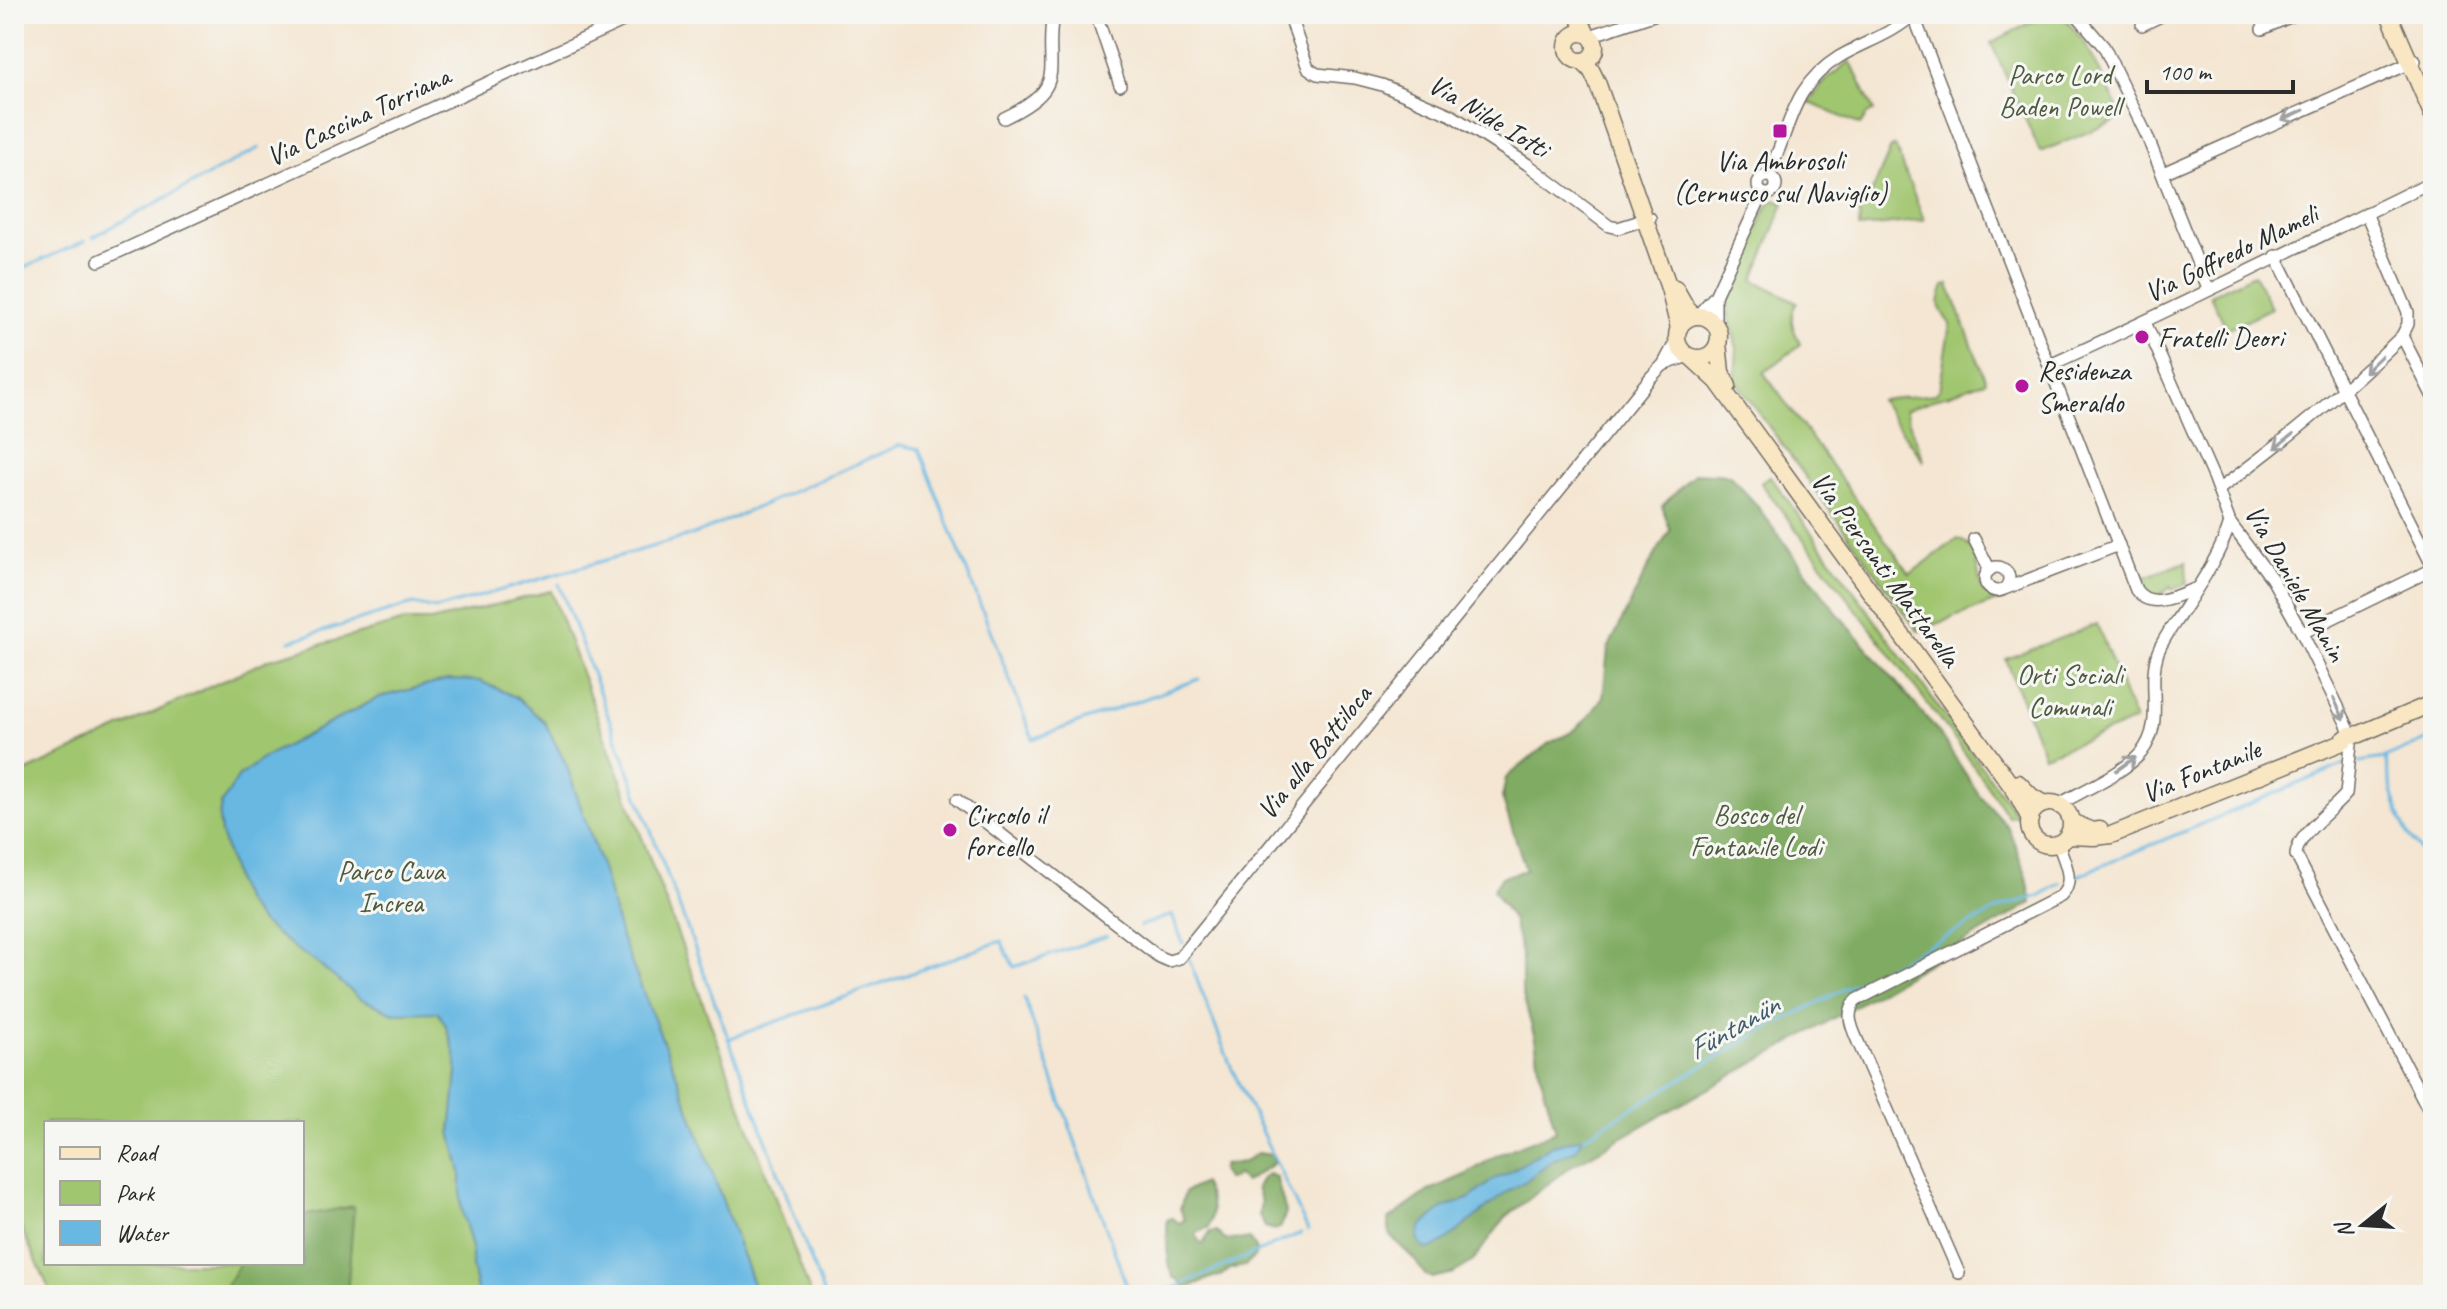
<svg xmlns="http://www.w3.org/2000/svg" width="2447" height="1309" font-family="Caveat,sans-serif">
<rect width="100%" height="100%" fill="#f6f6f2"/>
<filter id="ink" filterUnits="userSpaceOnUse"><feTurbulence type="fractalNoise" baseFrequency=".0125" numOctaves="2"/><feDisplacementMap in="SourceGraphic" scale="16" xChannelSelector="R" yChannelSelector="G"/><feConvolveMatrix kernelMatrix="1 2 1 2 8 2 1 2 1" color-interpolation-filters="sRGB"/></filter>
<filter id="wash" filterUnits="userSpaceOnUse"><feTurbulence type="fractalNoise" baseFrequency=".006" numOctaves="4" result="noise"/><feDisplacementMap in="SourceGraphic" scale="32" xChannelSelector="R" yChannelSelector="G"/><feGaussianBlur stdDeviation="1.8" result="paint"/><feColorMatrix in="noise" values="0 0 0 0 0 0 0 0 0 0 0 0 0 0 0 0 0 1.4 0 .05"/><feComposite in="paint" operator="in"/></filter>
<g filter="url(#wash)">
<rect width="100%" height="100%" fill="#f4e6d2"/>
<g fill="#a1c670" stroke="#66784e" stroke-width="2" fill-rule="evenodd">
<path d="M 2047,14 L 2062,14 L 2087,46 L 2123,118 L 2040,152 L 1991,43 Z"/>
<path d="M 1850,61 L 1874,111 L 1867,115 L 1860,125 L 1808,102 L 1828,78 Z"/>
<path d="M 1895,146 L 1924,220 L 1859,228 L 1860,215 L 1857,210 L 1863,195 L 1871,194 L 1891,148 Z"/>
<path d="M 1774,200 L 1784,203 L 1754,280 L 1797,302 C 1788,317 1792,329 1801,344 L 1764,373 L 1910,574 L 1957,539 C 1983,547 1973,575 1985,594 L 2002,599 L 1918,631 L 1735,380 L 1737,348 L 1728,313 L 1728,299 L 1765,211 L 1770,203 Z"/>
<path d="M 2254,274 L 2271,308 L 2227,329 L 2210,295 Z"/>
<path d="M 1949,285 L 1986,381 L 1905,410 L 1924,462 L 1880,400 L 1935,394 L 1939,390 L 1950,324 C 1938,307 1936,306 1944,286 Z"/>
<path d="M 1770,476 L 2017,815 L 2008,816 L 1964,752 L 1761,483 Z"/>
<path d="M 2186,562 L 2187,584 L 2173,589 L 2170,586 L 2165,592 L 2155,596 L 2141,590 L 2137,580 Z"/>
<path d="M 551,591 L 811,1295 L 52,1295 L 14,1213 L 14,777 L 270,659 L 405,621 L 431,621 ZM 46,1123 L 302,1123 L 302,1263 L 46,1263 Z"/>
<path d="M 2097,624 L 2135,721 L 2044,756 L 2006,659 Z"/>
</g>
<g fill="#80ab62" stroke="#566b46" stroke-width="2">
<path d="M 1695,473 L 1729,475 L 1754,502 L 1838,614 L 1937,730 L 1980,796 L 2008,827 L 2027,877 L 2032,903 L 1817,1028 L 1571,1166 L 1506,1217 L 1472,1262 L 1454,1273 L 1432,1278 L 1425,1275 L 1414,1259 L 1390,1236 L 1388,1220 L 1430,1190 L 1465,1175 L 1497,1155 L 1556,1131 L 1540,1074 L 1535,1039 L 1522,991 L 1522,958 L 1513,921 L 1493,890 L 1502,877 L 1526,870 L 1502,798 L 1506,778 L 1549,743 L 1572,732 L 1588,718 L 1603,697 L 1608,649 L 1646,571 L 1670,530 L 1662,506 Z"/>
<path d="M 1257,1153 L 1272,1155 L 1274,1163 L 1245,1182 L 1237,1175 L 1231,1179 L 1226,1179 L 1221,1170 L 1223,1165 L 1244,1162 Z"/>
<path d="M 1268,1174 L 1276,1177 L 1286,1212 L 1281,1227 L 1275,1230 L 1265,1227 L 1259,1215 L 1261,1202 L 1256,1188 L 1263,1177 Z"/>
<path d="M 1203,1183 C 1211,1197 1215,1211 1209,1227 L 1196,1233 L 1198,1240 L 1203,1244 L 1210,1232 L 1216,1231 L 1225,1240 L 1250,1239 L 1256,1248 L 1255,1256 L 1245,1266 L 1229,1269 L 1221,1276 L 1213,1277 L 1185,1289 L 1179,1280 L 1173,1277 C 1165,1255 1168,1241 1167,1220 L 1172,1218 L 1179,1223 L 1185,1220 L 1180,1209 L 1185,1192 Z"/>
<path d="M 354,1206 L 347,1295 L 228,1295 L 223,1291 L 240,1263 L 302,1263 L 302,1216 Z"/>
</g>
<g fill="#67b8e2" stroke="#497286" stroke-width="2">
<path d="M 449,680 L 480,681 L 516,697 L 544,721 L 566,764 L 602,868 L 621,937 L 679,1081 L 757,1295 L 478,1295 L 472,1267 L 472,1248 L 461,1207 L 461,1172 L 451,1132 L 457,1072 L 455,1054 L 446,1026 L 438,1012 L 394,1013 L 361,999 L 314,961 L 297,950 L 261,922 L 245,902 L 237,886 L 221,833 L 219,818 L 221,804 L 239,776 L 266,756 L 380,697 Z"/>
<path d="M 1584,1137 L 1576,1150 L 1552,1160 L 1527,1180 L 1505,1193 L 1447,1240 L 1432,1249 L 1423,1248 L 1418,1239 L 1420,1228 L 1443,1208 L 1470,1198 L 1494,1179 L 1506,1174 L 1552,1145 Z"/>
</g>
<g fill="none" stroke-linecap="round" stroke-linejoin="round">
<g stroke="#67b8e2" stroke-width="3">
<path d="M 93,237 L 259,148"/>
<path d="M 14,272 L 85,241"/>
<path d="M 559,584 L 824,1295"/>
<path d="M 290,641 L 413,604 L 436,609 L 696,534 L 900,445 L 919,449 L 1033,739 L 1199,679"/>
<path d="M 14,702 L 19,735"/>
<path d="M 2385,758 C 2395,803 2397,832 2433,863"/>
<path d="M 2359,762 L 2385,758 L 2433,737"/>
<path d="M 2075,877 L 2345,764"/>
<path d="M 1140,926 L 1172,915 L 1183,943"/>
<path d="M 1188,957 L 1232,1069 L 1308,1230"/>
<path d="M 1024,998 L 1130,1295"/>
<path d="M 728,1039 L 1001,941 L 1014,967 L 1107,936"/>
<path d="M 1584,1137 L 1755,1035 L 2005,906 L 2039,896 L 2061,883"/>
<path d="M 1157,1295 L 1301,1233"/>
</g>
</g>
</g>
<g filter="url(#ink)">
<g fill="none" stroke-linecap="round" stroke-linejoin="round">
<g stroke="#716c65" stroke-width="14">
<g id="street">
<path d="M 1096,14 L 1120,85"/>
<path d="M 1289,14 L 1308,68 L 1317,74 L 1355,78 L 1382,85 L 1451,115 L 1527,164 L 1609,226 L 1618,228 L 1650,218"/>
<path d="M 1913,14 L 2136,590 C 2151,611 2177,595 2197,588"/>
<path d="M 2076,14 L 2104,47 L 2147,136 L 2208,289"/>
<path d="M 2142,25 L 2165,14"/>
<path d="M 2262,29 L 2296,14"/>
<path d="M 1590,36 L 1656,14"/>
<path d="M 1004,118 C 1072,86 1043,70 1053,14"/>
<path d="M 2163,173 L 2415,61"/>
<path d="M 1767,176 C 1792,129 1788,89 1839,57 C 1864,42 1893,34 1914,14"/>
<circle cx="1767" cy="185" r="9"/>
<path d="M 2366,213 L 2408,312 L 2408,324 L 2402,336 L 2433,397"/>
<path d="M 2276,256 L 2433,567"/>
<path d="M 99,261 L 638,14"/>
<path d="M 1715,296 L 1715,325"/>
<path d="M 1697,316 L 1715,296 L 1759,201 L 1761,192"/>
<path d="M 2145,322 L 2214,479 L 2230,523 L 2272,579 L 2302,633 L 2348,727 L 2351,744 L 2346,794 C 2333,810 2297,834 2296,855 L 2433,1118"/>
<path d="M 1663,365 L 1688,356"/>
<path d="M 2050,365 C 2179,307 2305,243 2433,181"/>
<path d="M 2218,490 C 2283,442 2344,393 2402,336"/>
<path d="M 1974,539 L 1990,570"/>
<circle cx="1997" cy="579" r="12"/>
<path d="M 2004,589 L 2119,545"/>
<path d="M 2302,633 L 2433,569"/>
<path d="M 957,800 L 1159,957 L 1169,961 L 1179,958 L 1651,377 L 1663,365 L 1677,339"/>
<path d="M 2062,806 L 2063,802 C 2085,790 2126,771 2141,753 C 2166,722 2146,687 2158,652 C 2163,639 2172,627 2180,615 C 2198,587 2220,556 2230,523"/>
<path d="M 1959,1273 L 1858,1042 C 1852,1028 1844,1012 1857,1000 L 2061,896 C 2076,881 2064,861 2058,843"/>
</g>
</g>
<g stroke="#716c65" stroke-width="19">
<g id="secondary">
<path d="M 1578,14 L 1586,33"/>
<path d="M 2389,14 L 2433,116"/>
<circle cx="1581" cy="47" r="14"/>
<path d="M 1582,61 L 1591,70 L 1597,82 L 1669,288 L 1679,328"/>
<path d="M 1675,288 L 1687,309 L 1694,316"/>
<circle cx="1698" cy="337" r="21"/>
<path d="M 1718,343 L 1721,372 L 1728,386"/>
<path d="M 1691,357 L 1717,381 L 2016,792 L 2030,819"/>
<path d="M 2018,783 L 2031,796 L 2044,804"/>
<circle cx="2050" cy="824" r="21"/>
<path d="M 2071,822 L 2093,831 L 2100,830"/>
<path d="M 2068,836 L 2094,837 L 2111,835 L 2340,743 L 2350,735 L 2360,734 L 2433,703"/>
</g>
</g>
<use href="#street" stroke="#fff" stroke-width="11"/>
<use href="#secondary" stroke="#f9e7c3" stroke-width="16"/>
</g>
<defs><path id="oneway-shaft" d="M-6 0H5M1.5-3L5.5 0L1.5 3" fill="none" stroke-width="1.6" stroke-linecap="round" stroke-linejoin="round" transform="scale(2)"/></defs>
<g stroke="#a0a0a0">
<use href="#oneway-shaft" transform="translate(2293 115) rotate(156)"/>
<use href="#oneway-shaft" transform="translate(2373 364) rotate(136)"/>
<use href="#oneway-shaft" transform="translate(2284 441) rotate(142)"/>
<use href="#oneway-shaft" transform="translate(2339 709) rotate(64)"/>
<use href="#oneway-shaft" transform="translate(2126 764) rotate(-35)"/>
</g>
</g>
<g fill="#b5179e" stroke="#f6f6f2" stroke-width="3">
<rect x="1772" y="123" width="16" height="16" rx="4"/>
<circle cx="2142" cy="337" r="8"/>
<circle cx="2022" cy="386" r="8"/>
<circle cx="950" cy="830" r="8"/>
</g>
<g text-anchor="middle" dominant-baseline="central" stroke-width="6" stroke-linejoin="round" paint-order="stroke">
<g font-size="28" fill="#4e5a40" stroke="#f6f6f2">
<text x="2060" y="74">Parco Lord<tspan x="2060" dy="32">Baden Powell</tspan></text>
<text x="2070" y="674">Orti Sociali<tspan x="2070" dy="32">Comunali</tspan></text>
<text x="1756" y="814">Bosco del<tspan x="1756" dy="32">Fontanile Lodi</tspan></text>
<text x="391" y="870">Parco Cava<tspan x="391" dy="32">Increa</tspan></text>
</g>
<g font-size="28" fill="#2b2b2b" stroke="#f6f6f2">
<text transform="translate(358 116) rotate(-25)">Via Cascina Torriana</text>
<text transform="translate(1489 116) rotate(31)">Via Nilde Iotti</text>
<text transform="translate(2231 253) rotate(-26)">Via Goffredo Mameli</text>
<text transform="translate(1886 569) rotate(54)">Via Piersanti Mattarella</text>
<text transform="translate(2296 583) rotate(60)">Via Daniele Manin</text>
<text transform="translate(1314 752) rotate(-51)">Via alla Battiloca</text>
<text transform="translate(2201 771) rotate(-22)">Via Fontanile</text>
</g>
<g font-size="28" fill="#2b2b2b" stroke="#f6f6f2" text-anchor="start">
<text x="1780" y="160" text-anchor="middle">Via Ambrosoli<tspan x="1780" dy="32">(Cernusco sul Naviglio)</tspan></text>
<text x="2158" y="337">Fratelli Deori</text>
<text x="2038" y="370">Residenza<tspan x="2038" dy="32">Smeraldo</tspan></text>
<text x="966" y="814">Circolo il<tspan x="966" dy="32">forcello</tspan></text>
</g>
<g font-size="30" font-style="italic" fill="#405c6b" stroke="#f6f6f2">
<text transform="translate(1733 1027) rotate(-30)">Füntanün</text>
</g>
</g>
<rect width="2447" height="1309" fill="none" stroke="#f6f6f2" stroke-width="48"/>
<rect x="44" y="1121" width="260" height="144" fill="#f6f6f2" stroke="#a5a5a2" stroke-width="2"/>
<rect x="60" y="1147" width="40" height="12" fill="#f9e7c3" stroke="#a5a5a2" stroke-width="2"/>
<text x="116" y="1161" font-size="24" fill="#2b2b2b">Road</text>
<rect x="60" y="1181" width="40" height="24" fill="#a1c670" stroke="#a5a5a2" stroke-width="2"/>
<text x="116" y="1201" font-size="24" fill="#2b2b2b">Park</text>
<rect x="60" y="1221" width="40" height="24" fill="#67b8e2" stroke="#a5a5a2" stroke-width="2"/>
<text x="116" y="1241" font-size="24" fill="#2b2b2b">Water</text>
<g transform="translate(2363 1225) rotate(252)" stroke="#f6f6f2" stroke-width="6" paint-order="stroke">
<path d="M0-6L14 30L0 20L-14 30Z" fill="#2b2b2b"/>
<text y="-12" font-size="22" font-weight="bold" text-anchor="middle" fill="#2b2b2b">N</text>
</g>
<path d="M2147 80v12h146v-12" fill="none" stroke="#2b2b2b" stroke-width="4"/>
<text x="2159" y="80" font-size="24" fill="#2b2b2b" stroke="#f6f6f2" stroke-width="6" paint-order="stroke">100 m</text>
</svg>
